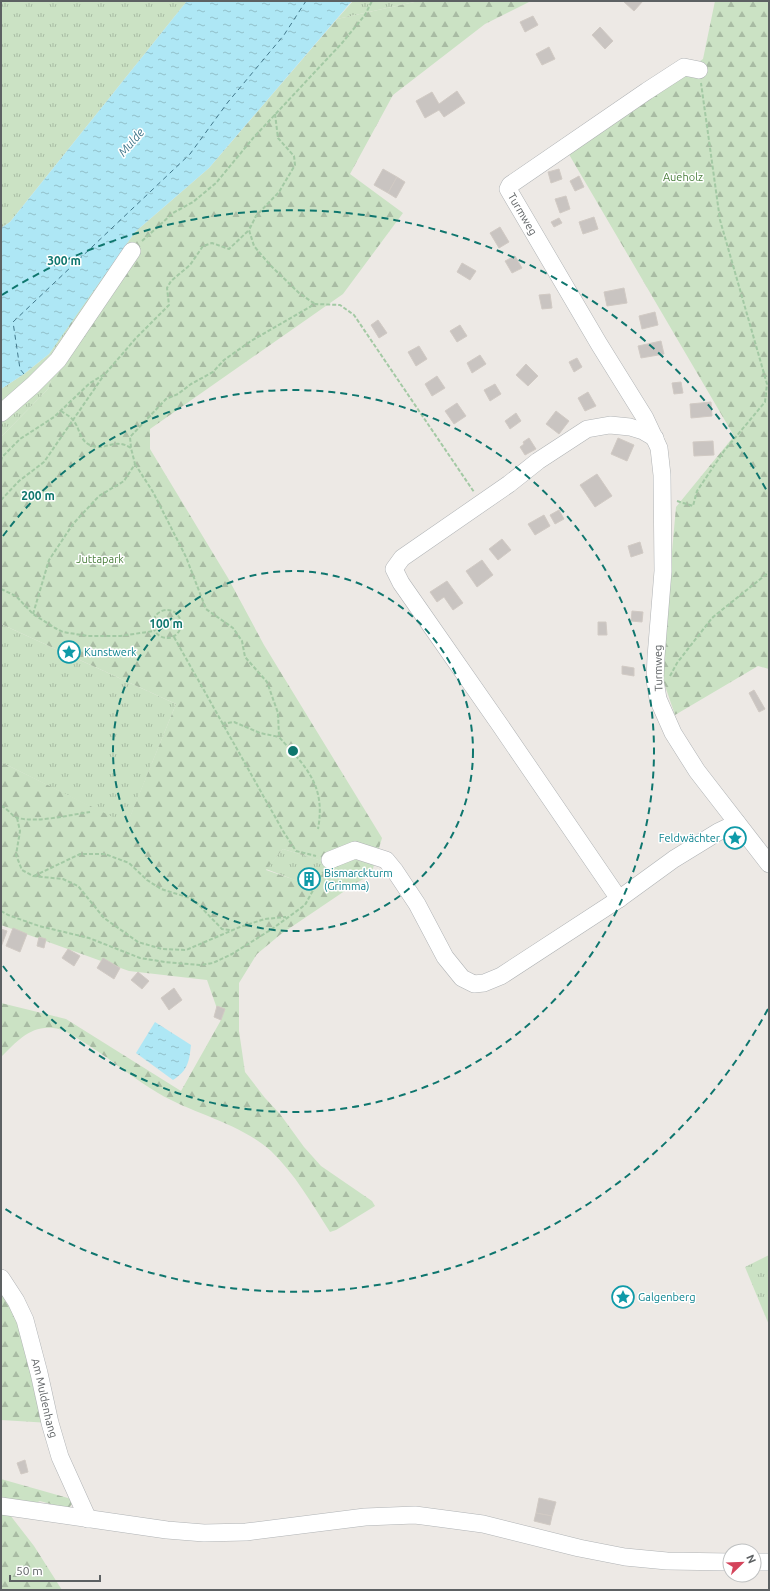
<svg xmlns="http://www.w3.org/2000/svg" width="770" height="1591" font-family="Ubuntu,sans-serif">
<defs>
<pattern id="grass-tufts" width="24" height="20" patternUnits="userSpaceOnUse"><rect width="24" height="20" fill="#cbe2c4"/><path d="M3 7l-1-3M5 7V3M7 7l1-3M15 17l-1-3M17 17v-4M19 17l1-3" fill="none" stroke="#a8bba3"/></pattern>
<pattern id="forest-firs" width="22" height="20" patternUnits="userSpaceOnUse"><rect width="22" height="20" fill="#cbe2c4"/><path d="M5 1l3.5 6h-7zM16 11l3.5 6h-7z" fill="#a8bba3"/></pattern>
<pattern id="water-ripples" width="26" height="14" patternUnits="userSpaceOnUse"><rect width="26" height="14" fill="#aee7f5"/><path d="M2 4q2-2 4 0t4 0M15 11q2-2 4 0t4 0" fill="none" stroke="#91bfca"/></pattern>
</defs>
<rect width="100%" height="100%" fill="#ede9e5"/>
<g fill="url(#grass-tufts)">
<path d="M 1,1 L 187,1 L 10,222 L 1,228 Z"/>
<path d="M 353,1 L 419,1 L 337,19 Z"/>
<path d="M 70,323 L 48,389 L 1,437 L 1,389 L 24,374 L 49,354 Z"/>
<path d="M 1,624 L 176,704 L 127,825 L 1,762 Z"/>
<path d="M 283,849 L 326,862 L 313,887 L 266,869 Z"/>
<path d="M 769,1255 L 769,1325 L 745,1267 Z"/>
</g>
<g fill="url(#forest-firs)" fill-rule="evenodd">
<path d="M 419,1 L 531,1 L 485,24 L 393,95 L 350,174 L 403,213 L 343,294 L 150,429 L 150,449 L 228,578 L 264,645 L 382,838 L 371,875 L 358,882 L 281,934 L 257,954 L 239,983 L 239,1031 L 245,1072 L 265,1098 L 280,1114 L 304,1147 L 321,1166 L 372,1201 L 375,1206 L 336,1230 L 330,1232 C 312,1204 295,1174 271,1151 C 238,1122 195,1115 158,1093 C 131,1077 107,1056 80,1040 C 72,1035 63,1029 53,1028 C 31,1025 16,1042 2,1056 L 1,1059 L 1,1003 L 66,1019 L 181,1091 L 221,1020 L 207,980 L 129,971 L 1,925 L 1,762 L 127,824 L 176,704 L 1,624 L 1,437 L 48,389 L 70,323 L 135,232 L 209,168 L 337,19 ZM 283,849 L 325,862 L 313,886 L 266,870 Z"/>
<path d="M 715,1 L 769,1 L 769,669 L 758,666 L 675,715 L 661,674 L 676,507 L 734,436 L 567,151 L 703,59 Z"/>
<path d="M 1,1278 L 16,1301 L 50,1423 L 1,1420 Z"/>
<path d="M 1,1479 L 75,1500 L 68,1509 L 40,1501 L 10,1515 L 34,1546 L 62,1590 L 1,1590 Z"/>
</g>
<g fill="url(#water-ripples)">
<path d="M 187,1 L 352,1 L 209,168 L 135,232 L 49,354 L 24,374 L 1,389 L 1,228 L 10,222 Z"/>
<path d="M 155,1022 L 191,1045 C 189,1062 188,1070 173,1080 L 136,1053 Z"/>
</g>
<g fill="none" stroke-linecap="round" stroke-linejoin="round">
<path stroke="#42788c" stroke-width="1" stroke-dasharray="5 4" stroke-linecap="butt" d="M 24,374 L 20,369 L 13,322 L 190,154 L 228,102 L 284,35 L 306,1"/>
</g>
<g fill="#c9c4c1" stroke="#d1cac4">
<path d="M 623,1 L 643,1 L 634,11 Z"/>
<path d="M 533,16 L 538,25 L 525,32 L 520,22 Z"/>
<path d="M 600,27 L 613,41 L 605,49 L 592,35 Z"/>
<path d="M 549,47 L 555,59 L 542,65 L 536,54 Z"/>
<path d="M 457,91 L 465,103 L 444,117 L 439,110 L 425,118 L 416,101 L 432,92 L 439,104 Z"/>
<path d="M 383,169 L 397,177 L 388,193 L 374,185 Z"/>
<path d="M 559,169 L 562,179 L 551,183 L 548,172 Z"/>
<path d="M 579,176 L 584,187 L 575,191 L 570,181 Z"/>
<path d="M 397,177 L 405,182 L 396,198 L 388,193 Z"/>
<path d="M 566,196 L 570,209 L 560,213 L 555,199 Z"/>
<path d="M 594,217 L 598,229 L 583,234 L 579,222 Z"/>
<path d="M 559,218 L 562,223 L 554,227 L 551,222 Z"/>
<path d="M 500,227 L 509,242 L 499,248 L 490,233 Z"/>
<path d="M 515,256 L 522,268 L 512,273 L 505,261 Z"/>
<path d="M 462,263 L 476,271 L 470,280 L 457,272 Z"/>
<path d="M 624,288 L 627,303 L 607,306 L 604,292 Z"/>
<path d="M 550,294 L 552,308 L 542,309 L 539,295 Z"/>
<path d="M 655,312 L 658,325 L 642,329 L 639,316 Z"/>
<path d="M 378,320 L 387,333 L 379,338 L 371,325 Z"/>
<path d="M 460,325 L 467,336 L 457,342 L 450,331 Z"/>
<path d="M 661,341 L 664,354 L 641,358 L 638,346 Z"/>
<path d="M 419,346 L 427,359 L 416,366 L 408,352 Z"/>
<path d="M 480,355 L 486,364 L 472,373 L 467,363 Z"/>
<path d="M 577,358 L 582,367 L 574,372 L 569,362 Z"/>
<path d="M 526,364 L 538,376 L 528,386 L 516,375 Z"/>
<path d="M 437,376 L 445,388 L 432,396 L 425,384 Z"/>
<path d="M 681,382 L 683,393 L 674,394 L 672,383 Z"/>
<path d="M 495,384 L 501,394 L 490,401 L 484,390 Z"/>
<path d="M 588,392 L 596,406 L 585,411 L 578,398 Z"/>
<path d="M 711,402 L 712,416 L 691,418 L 690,404 Z"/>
<path d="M 457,403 L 466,416 L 454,424 L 445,411 Z"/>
<path d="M 556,411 L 569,421 L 559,434 L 546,424 Z"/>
<path d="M 516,413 L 521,421 L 510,429 L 505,421 Z"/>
<path d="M 529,438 L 536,449 L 525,455 L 520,447 L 524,444 L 523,442 Z"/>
<path d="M 618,438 L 634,445 L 627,461 L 611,454 Z"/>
<path d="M 713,441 L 714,455 L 694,456 L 693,442 Z"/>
<path d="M 597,474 L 612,496 L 595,507 L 580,485 Z"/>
<path d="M 559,510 L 564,519 L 555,524 L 550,515 Z"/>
<path d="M 544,515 L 550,526 L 535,535 L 528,524 Z"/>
<path d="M 502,539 L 511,550 L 498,560 L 489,549 Z"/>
<path d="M 640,542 L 643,553 L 631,557 L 628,546 Z"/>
<path d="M 482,560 L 493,575 L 477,587 L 466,571 Z"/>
<path d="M 447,581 L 463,603 L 453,610 L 444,597 L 437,602 L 430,592 Z"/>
<path d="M 632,611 L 643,612 L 642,622 L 631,621 Z"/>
<path d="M 598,622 L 606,622 L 607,635 L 598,635 Z"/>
<path d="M 622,666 L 634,668 L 634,676 L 622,674 Z"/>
<path d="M 754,690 L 765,709 L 759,712 L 749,693 Z"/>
<circle cx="309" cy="878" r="5"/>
<path d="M 13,928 L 27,934 L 20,952 L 6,946 Z"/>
<path d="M 1,929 L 7,931 L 1,947 Z"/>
<path d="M 39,937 L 46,939 L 44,948 L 37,946 Z"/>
<path d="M 68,949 L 80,956 L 74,966 L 62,958 Z"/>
<path d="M 103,958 L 120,968 L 114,979 L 97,968 Z"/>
<path d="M 138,972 L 149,981 L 142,989 L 131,980 Z"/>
<path d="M 174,988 L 182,1000 L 169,1010 L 161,998 Z"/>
<path d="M 217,1006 L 225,1009 L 221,1020 L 214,1017 Z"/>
<path d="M 25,1460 L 28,1472 L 21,1474 L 17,1463 Z"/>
<path d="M 539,1498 L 556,1502 L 552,1516 L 536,1513 Z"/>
<path d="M 536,1513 L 552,1516 L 550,1525 L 534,1521 Z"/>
</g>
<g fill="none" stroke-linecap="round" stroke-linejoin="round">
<g stroke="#b0b3b5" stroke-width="18">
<g id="minor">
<path id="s1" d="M 699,70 L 684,67 L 647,91 L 510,185 L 508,189 L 599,344 L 645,418 L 659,448 L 662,475 L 663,571 L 656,657 L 655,680 L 658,699 L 673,733 L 697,771 L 769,864"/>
<path d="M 1,413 L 33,385 L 58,360 L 132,251"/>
<path d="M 330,860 L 355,850 L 386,860 L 395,871 L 417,904 L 445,957 L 462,978 L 474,984 L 484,983 L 501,976 L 619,899 L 674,859 L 718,832 L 737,823"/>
<path d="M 619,899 L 500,725 L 401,583 L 394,569 L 402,558 L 509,484 L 538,461 L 587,429 L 610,425 L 630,427 L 643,431 L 655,438"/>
<path id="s2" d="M 1,1278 L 16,1301 L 25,1320 L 39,1373 L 50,1423 L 60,1457 L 88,1519"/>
<path d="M 1,1506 L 167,1530 L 204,1533 L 246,1532 L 365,1517 L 415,1515 L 483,1524 L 579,1548 L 625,1557 L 667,1561 L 730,1562"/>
<path d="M 754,1562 L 769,1562"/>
</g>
</g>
<g stroke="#a3c9a4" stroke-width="2" stroke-dasharray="4 2" stroke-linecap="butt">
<path d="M 275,114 L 278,138 L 294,156 L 295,165 L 279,192 L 256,216 L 249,230 L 254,246 L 270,265 L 299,293 L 315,304"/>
<path d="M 142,241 L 173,213 L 193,202 L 216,183 L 254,137 L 342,43 L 365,15 L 372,1"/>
<path d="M 61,411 C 65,414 70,416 73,420 C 80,428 79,440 90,445 C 105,452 114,437 131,448"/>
<path d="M 1,461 L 2,457 L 20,439 L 54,417 L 90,383 L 105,374 L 136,338 L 169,305 L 167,288 L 171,281 L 190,265 L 203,246 L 212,243 L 229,249 L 249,230"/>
<path d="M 135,464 L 153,492 L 186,557 L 206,609 L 233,628 L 242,641 L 245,657 L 267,682 L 278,713 L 279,737 C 306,767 326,785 318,829"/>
<path d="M 1,500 L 19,481 L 44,462 L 104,375"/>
<path d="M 677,501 L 693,506 L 697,491 L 724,451 L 765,402 L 767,384 L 720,220 L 701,83"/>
<path d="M 1,589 L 16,596 L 33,614 L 55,628 L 63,632 L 88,636 L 120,636 L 154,631"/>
<circle cx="167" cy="624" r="14"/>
<path d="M 33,614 L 49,560 L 73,524 L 99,496 L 124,481 L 135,464 L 131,448 L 130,437 L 166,399 L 178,394 L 191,384 L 213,372 L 224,360 L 251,341 L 315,304 L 340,305 L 354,315 L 474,492"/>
<path d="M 174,637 L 283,831 L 296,851 L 316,856"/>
<path d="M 670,676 L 677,663 L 712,618 L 769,572"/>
<path d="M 222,724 L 234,722 L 260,733 L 279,737"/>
<path d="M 1,806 C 8,808 12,817 18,818 C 38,823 69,815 90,812"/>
<path d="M 17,818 L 20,831 L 16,855 L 22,870 L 33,876 L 63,879 L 78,886 L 104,918 L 138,942 L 162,949 L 186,950 L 240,927 L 265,919 L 286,917"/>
<path d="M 34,876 L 80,854 L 105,854 L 129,863 L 147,880 L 161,889 L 193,899 L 222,929 L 230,930"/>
<path d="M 1,911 L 8,915 L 39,926 L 89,938 L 140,958 L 165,962 L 200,965 L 213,963 L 232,954 L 272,929 L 305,905 L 323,872"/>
</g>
<use href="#minor" stroke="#fff" stroke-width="17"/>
</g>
<g fill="none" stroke="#0f766e" stroke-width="2" stroke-dasharray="7 5">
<circle cx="293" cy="751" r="180"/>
<path d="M3 536A361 361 0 1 1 3 966"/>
<path d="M768 1009A541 541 0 0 1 2 1207M2 295A541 541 0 0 1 768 493"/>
</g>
<defs>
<g id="sight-ring" transform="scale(1.15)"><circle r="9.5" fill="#fff" stroke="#0f9aa8" stroke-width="1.5"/><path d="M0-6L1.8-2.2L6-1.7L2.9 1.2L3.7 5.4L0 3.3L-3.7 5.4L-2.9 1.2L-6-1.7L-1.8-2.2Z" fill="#0f9aa8"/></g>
<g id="building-ring" transform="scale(1.15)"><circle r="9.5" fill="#fff" stroke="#0f9aa8" stroke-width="1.5"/><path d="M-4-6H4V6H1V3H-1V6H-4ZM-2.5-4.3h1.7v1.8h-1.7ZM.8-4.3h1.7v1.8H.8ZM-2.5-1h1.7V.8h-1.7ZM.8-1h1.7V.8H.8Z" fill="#0f9aa8"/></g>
</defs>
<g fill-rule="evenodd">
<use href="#sight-ring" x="69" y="652"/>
<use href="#sight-ring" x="735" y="838"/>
<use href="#building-ring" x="309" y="879"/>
<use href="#sight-ring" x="623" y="1297"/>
</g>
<g text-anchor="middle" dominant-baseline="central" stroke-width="3" stroke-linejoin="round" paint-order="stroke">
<g font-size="11" fill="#4c803f" stroke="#fff">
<text x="683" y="177">Aueholz</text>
<text x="100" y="559">Juttapark</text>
</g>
<g font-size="11" fill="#5d6163" stroke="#fff">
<text stroke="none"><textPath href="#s1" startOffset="259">Turmweg</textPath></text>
<text transform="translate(658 668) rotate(-91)">Turmweg</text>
<text stroke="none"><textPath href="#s2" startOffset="129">Am Muldenhang</textPath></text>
</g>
<g font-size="11" fill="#0d838f" stroke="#fff" text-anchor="start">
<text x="84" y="652">Kunstwerk</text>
<text x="720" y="838" text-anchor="end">Feldwächter</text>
<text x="324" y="873">Bismarckturm<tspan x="324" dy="13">(Grimma)</tspan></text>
<text x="638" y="1297">Galgenberg</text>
</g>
<g font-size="12" font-style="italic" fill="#42788c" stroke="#fff">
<text transform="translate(131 142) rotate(-49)">Mulde</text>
</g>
</g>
<circle cx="293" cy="751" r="6" fill="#0f766e" stroke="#fff" stroke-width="2"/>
<g font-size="12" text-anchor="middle" font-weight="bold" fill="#0f766e" stroke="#fff" stroke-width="3" stroke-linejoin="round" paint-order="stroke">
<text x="64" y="265">300 m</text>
<text x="38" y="500">200 m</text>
<text x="166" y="628">100 m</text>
</g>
<rect width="770" height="1591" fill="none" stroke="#5d6163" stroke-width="4"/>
<g transform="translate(742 1563) rotate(67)"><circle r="19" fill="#ffffff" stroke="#bec0c1"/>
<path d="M0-3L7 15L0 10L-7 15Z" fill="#d4445b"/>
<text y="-6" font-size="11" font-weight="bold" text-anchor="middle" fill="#5d6163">N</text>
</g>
<path d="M10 1575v6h90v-6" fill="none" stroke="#5d6163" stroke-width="2"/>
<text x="16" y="1575" font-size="12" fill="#5d6163" stroke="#ffffff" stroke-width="3" paint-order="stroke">50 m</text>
</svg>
